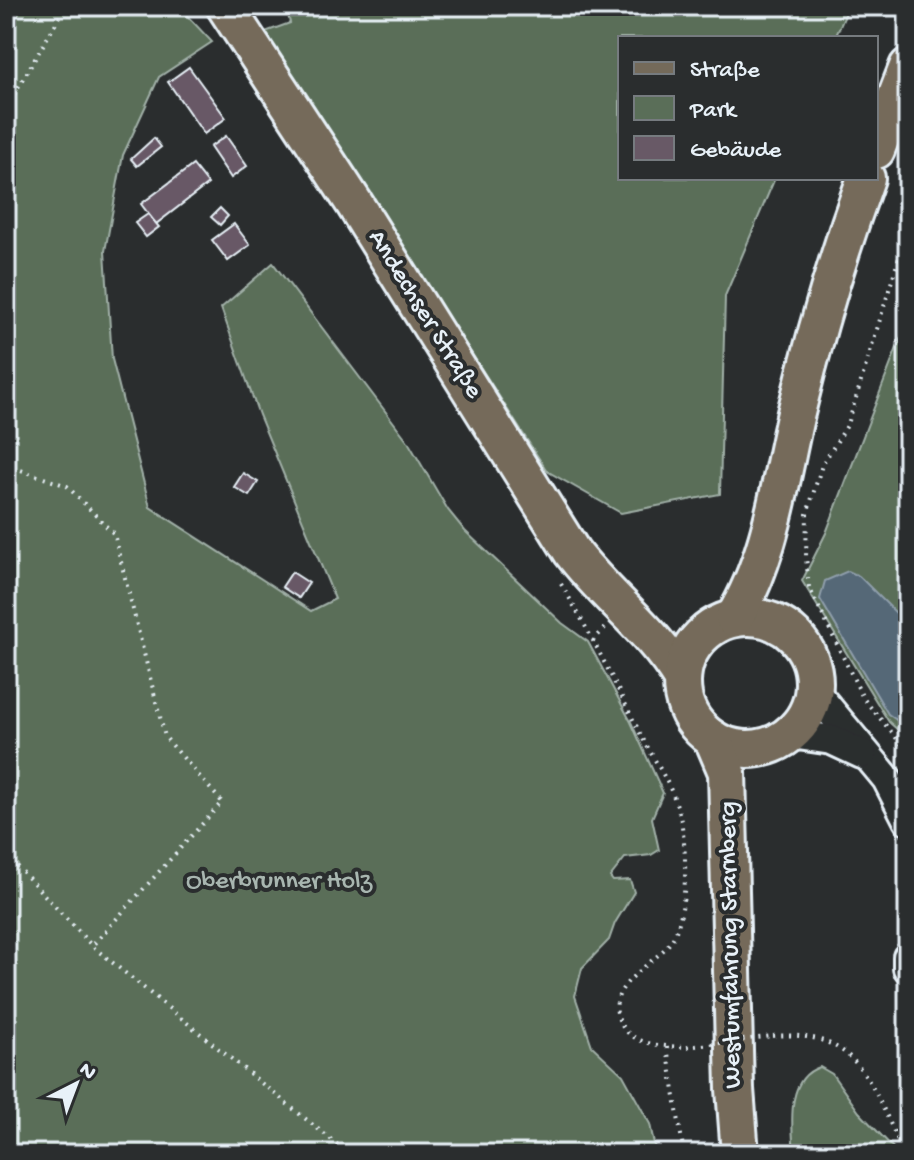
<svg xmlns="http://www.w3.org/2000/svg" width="914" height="1160" font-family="'Gochi Hand',sans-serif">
<rect width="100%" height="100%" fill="#2a2d2e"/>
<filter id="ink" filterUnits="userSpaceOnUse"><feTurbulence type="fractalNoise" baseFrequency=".0125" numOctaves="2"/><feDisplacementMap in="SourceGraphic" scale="16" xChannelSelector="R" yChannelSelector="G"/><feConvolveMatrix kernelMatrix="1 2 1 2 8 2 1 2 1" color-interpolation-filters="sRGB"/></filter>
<g filter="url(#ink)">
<g fill="#5a6e58" stroke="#a1b0a8" stroke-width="2">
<path d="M 14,6 L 178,6 L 212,42 L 159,77 L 123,155 L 105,251 L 112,359 L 150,507 L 311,611 L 335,599 L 259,415 L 221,308 L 273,263 L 407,440 L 448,510 L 465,531 L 562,623 L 588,642 L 631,722 L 663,793 L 652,818 L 659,850 L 651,855 L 625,858 L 610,877 L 613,881 L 630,880 L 634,892 L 615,923 L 609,940 L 582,968 L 575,996 L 592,1046 L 623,1075 L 650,1124 L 656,1154 L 6,1154 L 6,18 Z"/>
<path d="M 286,6 L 849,6 L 835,38 L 620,38 L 620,178 L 775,178 L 725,296 L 720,494 L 621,513 L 547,471 L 265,32 L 290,23 Z"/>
<path d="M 908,319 L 908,739 L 889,722 L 802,581 L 826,533 Z"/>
<path d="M 820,1067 L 832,1074 L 859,1112 L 899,1154 L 794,1154 C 792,1126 785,1078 820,1067 Z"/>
</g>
<path fill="#546777" stroke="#8f9eab" stroke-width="2" d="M 848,571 L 859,576 L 908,625 L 908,728 L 888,714 L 820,599 L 825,581 Z"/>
<g fill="#685966" stroke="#e8f1f8" stroke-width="2">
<path d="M 189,67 L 226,118 L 204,134 L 168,82 Z"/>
<path d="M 226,136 L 247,166 L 231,178 L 210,147 Z"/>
<path d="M 154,138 L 161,147 L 137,166 L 131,159 Z"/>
<path d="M 193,165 L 208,184 L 156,224 L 141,204 Z"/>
<path d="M 220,208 L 228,216 L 220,225 L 211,217 Z"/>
<path d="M 148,214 L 159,227 L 146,237 L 135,223 Z"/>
<path d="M 234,224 L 250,245 L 228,261 L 212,240 Z"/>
<path d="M 243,473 L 258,482 L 249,496 L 234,487 Z"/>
<path d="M 292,572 L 309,583 L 299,598 L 282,587 Z"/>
</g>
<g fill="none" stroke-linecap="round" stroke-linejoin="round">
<g stroke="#e8f1f8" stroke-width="34">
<g id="minor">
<path d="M 814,691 L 887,779 L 908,820"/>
<path d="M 791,734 L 832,740 L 862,754"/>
<path d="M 908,957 L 908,968"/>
</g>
</g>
<g stroke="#e8f1f8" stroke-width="42">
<g id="major">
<path d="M 225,6 L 354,203 L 572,552 C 607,598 652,629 682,679"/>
<path d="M 876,150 L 908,67"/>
<circle cx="748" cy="683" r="66"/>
<path d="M 734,618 C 771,558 780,481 796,413 C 815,334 838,255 866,178"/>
<path d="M 713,739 L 727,772 L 735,1089 L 740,1154"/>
</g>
</g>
<g stroke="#e8f1f8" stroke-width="4" stroke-dasharray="2 6" stroke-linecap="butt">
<path d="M 6,108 L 66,6"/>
<path d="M 908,228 L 848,424 L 822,465 L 807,514 L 806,557 L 809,587 L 863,698 L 908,752"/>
<path d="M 6,465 L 67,486 L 114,534 L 165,737 L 222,802 L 92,946"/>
<path d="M 561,584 C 591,633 615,684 641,735 C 653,758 669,781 677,806 C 688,837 689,908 673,938 C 660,962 611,980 617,1013 C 624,1046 661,1046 687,1047"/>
<path d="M 593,641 L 605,628"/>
<path d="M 6,854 L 92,946 L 349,1154"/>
<path d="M 773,1036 C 863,1029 871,1089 905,1154"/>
<path d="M 667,1047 L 684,1154"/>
<path d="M 427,1154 L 438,1145"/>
</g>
<use href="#minor" stroke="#2a2d2e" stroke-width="28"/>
<use href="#major" stroke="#746a5a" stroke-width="36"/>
<path stroke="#e8f1f8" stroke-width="4" stroke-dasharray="2 6" stroke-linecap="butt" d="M 687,1047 L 773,1036"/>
</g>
</g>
<g text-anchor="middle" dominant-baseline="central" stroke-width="8" stroke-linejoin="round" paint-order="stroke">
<g font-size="26" fill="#e8f1f8" stroke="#2a2d2e">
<text transform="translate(424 315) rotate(58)">Andechser Straße</text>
<text transform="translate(732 945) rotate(-91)">Westumfahrung Starnberg</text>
</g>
<g font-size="26" fill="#a8b6b0" stroke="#2a2d2e">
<text x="279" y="882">Oberbrunner Holz</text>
</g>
</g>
<rect width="914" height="1160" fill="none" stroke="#2a2d2e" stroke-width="32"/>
<rect x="16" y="16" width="882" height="1128" fill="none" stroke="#e8f1f8" stroke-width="3" filter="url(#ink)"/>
<rect x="618" y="36" width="260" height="144" fill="#2a2d2e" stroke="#767b7f" stroke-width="2"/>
<rect x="634" y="62" width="40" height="12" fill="#746a5a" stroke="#767b7f" stroke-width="2"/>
<text x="690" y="76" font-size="24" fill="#e8f1f8">Straße</text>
<rect x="634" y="96" width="40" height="24" fill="#5a6e58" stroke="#767b7f" stroke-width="2"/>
<text x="690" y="116" font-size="24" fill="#e8f1f8">Park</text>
<rect x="634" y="136" width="40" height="24" fill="#685966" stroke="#767b7f" stroke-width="2"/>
<text x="690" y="156" font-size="24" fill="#e8f1f8">Gebäude</text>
<g transform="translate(76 1084) rotate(42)" stroke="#2a2d2e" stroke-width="6" paint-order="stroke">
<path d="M0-6L14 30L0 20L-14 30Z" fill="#e8f1f8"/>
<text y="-12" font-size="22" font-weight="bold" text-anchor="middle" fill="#e8f1f8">N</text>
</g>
</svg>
